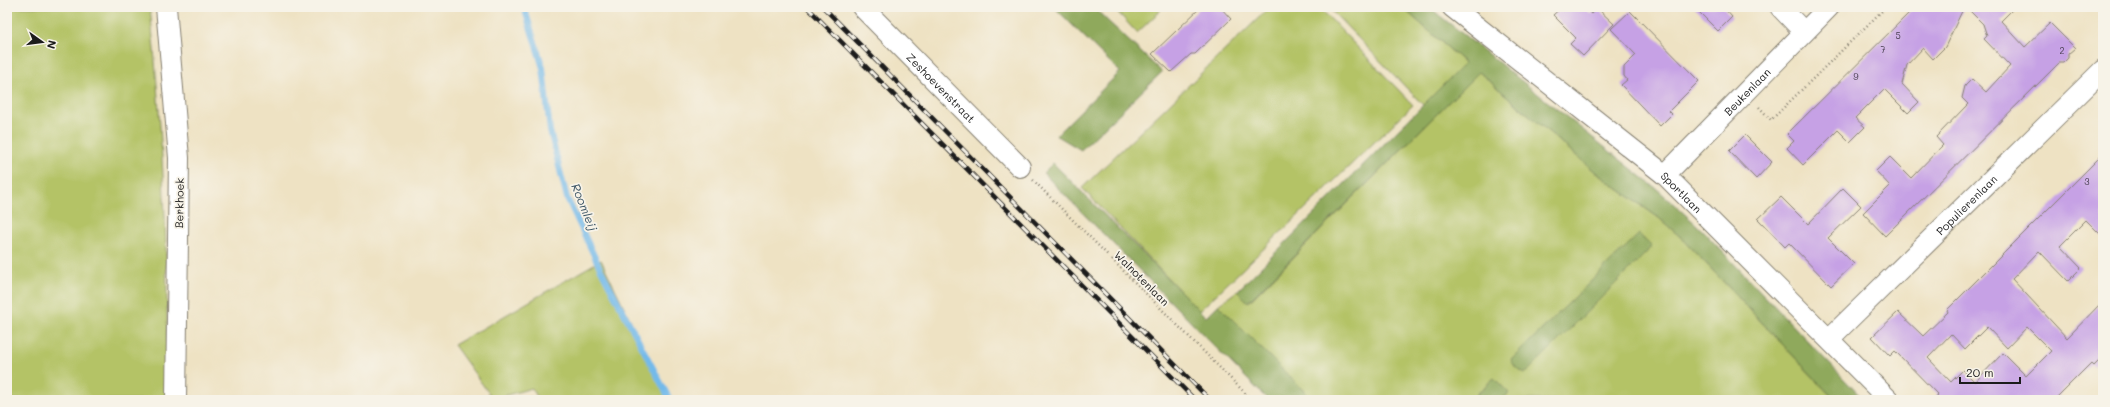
<svg xmlns="http://www.w3.org/2000/svg" width="2110" height="407" font-family="Mali,sans-serif">
<rect width="100%" height="100%" fill="#f7f3e8"/>
<filter id="ink" filterUnits="userSpaceOnUse"><feTurbulence type="fractalNoise" baseFrequency=".025" numOctaves="2"/><feDisplacementMap in="SourceGraphic" scale="8" xChannelSelector="R" yChannelSelector="G"/><feConvolveMatrix kernelMatrix="1 2 1 2 8 2 1 2 1" color-interpolation-filters="sRGB"/></filter>
<filter id="wash" filterUnits="userSpaceOnUse"><feTurbulence type="fractalNoise" baseFrequency=".012" numOctaves="4" result="noise"/><feDisplacementMap in="SourceGraphic" scale="16" xChannelSelector="R" yChannelSelector="G"/><feGaussianBlur stdDeviation="0.9" result="paint"/><feColorMatrix in="noise" values="0 0 0 0 0 0 0 0 0 0 0 0 0 0 0 0 0 1.4 0 .05"/><feComposite in="paint" operator="in"/></filter>
<g filter="url(#wash)">
<rect width="100%" height="100%" fill="#eee2c3"/>
<g fill="#b4c366" stroke="#687041">
<path d="M 7,7 L 150,7 C 163,138 170,269 166,400 L 7,400 Z"/>
<path d="M 1113,7 L 1158,7 L 1161,10 L 1137,33 Z"/>
<path d="M 1270,7 L 1319,7 L 1413,105 L 1199,311 L 1082,188 Z"/>
<path d="M 1328,7 L 1402,7 L 1465,63 L 1423,105 Z"/>
<path d="M 1479,72 L 1599,175 L 1659,218 L 1685,241 L 1835,400 L 1502,400 L 1509,393 L 1494,378 L 1471,400 L 1313,400 L 1218,305 L 1237,291 L 1249,302 Z"/>
<path d="M 601,260 L 649,358 L 672,400 L 539,400 L 532,388 L 493,399 L 454,345 Z"/>
</g>
<g fill="#8fa95b" stroke="#56623c">
<path d="M 1054,7 L 1093,7 L 1162,72 L 1081,150 L 1056,135 L 1120,72 Z"/>
<path d="M 1402,7 L 1429,7 L 1657,189 L 1699,227 L 1864,400 L 1835,400 L 1685,241 L 1659,218 L 1599,175 L 1479,72 L 1248,302 L 1237,291 L 1465,63 Z"/>
<path d="M 1053,163 L 1206,317 L 1218,305 L 1313,400 L 1268,400 L 1043,173 Z"/>
<path d="M 1639,234 L 1652,247 L 1525,374 L 1516,368 L 1511,360 Z"/>
<path d="M 1494,378 L 1509,393 L 1502,400 L 1471,400 Z"/>
</g>
<g fill="none" stroke-linecap="round" stroke-linejoin="round">
<path stroke="#73baea" stroke-width="6" d="M 524,7 L 543,68 L 550,131 L 567,198 L 599,266 L 670,400"/>
</g>
<g id="blocks">
<g fill="#c6a1e5" fill-rule="evenodd">
<path d="M 1201,7 L 1220,7 L 1231,19 L 1195,54 L 1191,54 L 1171,72 L 1152,54 Z"/>
<path d="M 1562,7 L 1584,7 L 1591,14 L 1597,8 L 1614,24 L 1583,56 L 1570,44 L 1576,38 L 1553,15 Z"/>
<path d="M 1694,7 L 1723,7 L 1732,17 L 1718,31 Z"/>
<path d="M 1915,7 L 1964,7 L 1945,47 L 1933,59 L 1923,48 L 1907,65 L 1902,84 L 1919,102 L 1908,113 L 1884,89 L 1855,118 L 1865,127 L 1850,142 L 1838,130 L 1803,165 L 1787,148 L 1794,141 L 1787,134 Z"/>
<path d="M 1966,7 L 2015,7 L 2001,21 L 2025,47 L 2050,23 L 2075,48 L 2068,54 L 2068,58 L 2063,63 L 2059,63 L 1885,236 L 1863,213 L 1890,186 L 1876,171 L 1890,157 L 1911,178 L 1943,145 L 1936,137 L 1968,104 L 1962,98 L 1965,86 L 1972,79 L 1986,92 L 2010,66 L 1984,39 L 1987,36 L 1983,24 Z"/>
<path d="M 1630,11 L 1699,81 L 1669,111 L 1672,114 L 1660,126 L 1621,85 L 1627,80 L 1624,76 L 1624,67 L 1636,55 L 1611,29 Z"/>
<path d="M 1745,135 L 1772,162 L 1756,179 L 1729,151 Z"/>
<path d="M 2103,154 L 2103,237 L 2086,220 L 2060,246 L 2081,268 L 2068,281 L 2039,251 L 2012,279 L 2067,338 L 2103,301 L 2103,357 L 2094,366 L 2091,363 L 2054,400 L 1932,400 L 1938,395 L 1895,351 L 1890,356 L 1872,337 L 1898,312 L 1923,336 L 1948,312 L 1947,310 ZM 1987,327 L 2007,348 L 2027,327 L 2051,351 L 2026,376 L 2003,353 L 1975,382 L 1963,370 L 1951,382 L 1928,358 L 1951,334 L 1965,349 Z"/>
<path d="M 1843,188 L 1861,206 L 1828,238 L 1854,264 L 1831,286 L 1789,243 L 1785,247 L 1758,219 L 1781,197 L 1808,224 Z"/>
</g>
</g>
</g>
<g filter="url(#ink)">
<use href="#blocks" fill-opacity="0" stroke="#857f70" stroke-width="1"/>
<g fill="none" stroke-linecap="round" stroke-linejoin="round">
<g stroke="#857f70" stroke-width="22">
<g id="street">
<path d="M 166,7 L 179,158 L 176,400"/>
<path id="s1" d="M 862,7 L 1020,167"/>
<path id="s2" d="M 1452,7 L 1665,175 L 1889,400"/>
<path d="M 1780,7 L 1804,32"/>
<path id="s3" d="M 1665,175 L 1829,7"/>
<path id="s4" d="M 1829,339 L 2103,70"/>
</g>
</g>
<g stroke="#857f70" stroke-width="2.5" stroke-dasharray="1 3" stroke-linecap="butt">
<path d="M 1759,107 L 1771,120 L 1886,7"/>
<path d="M 1033,180 L 1252,400"/>
</g>
<use href="#street" stroke="#fff" stroke-width="20"/>
<g stroke="#1c1c1c" stroke-width="4.5">
<g id="rail">
<path d="M 807,7 L 1195,400"/>
<path d="M 823,7 L 1210,400"/>
</g>
</g>
<use href="#rail" stroke="#f7f3e8" stroke-width="3" stroke-dasharray="9" stroke-linecap="butt"/>
</g>
</g>
<g text-anchor="middle" dominant-baseline="central" stroke-width="3.5" stroke-linejoin="round" paint-order="stroke">
<g font-size="9" fill="#463d4e">
<text x="1898" y="35">5</text>
<text x="1883" y="49">7</text>
<text x="2062" y="50">2</text>
<text x="1856" y="76">9</text>
<text x="2087" y="181">3</text>
</g>
<g font-size="11" fill="#1c1c1c" stroke="#f7f3e8">
<text stroke="none"><textPath href="#s1" startOffset="113">Zeshoevenstraat</textPath></text>
<text stroke="none"><textPath href="#s3" startOffset="117">Beukenlaan</textPath></text>
<text stroke="none"><textPath href="#s2" startOffset="295">Sportlaan</textPath></text>
<text transform="translate(179 203) rotate(-89)">Berkhoek</text>
<text stroke="none"><textPath href="#s4" startOffset="192">Populierenlaan</textPath></text>
<text transform="translate(1142 278) rotate(45)">Walnotenlaan</text>
</g>
<g font-size="12" font-style="italic" fill="#3a5364" stroke="#f7f3e8">
<text transform="translate(585 207) rotate(68)">Roomleij</text>
</g>
</g>
<rect width="2110" height="407" fill="none" stroke="#f7f3e8" stroke-width="24"/>
<g transform="translate(42 42) rotate(104)" stroke="#f7f3e8" stroke-width="3" paint-order="stroke">
<path d="M0-3L7 15L0 10L-7 15Z" fill="#1c1c1c"/>
<text y="-6" font-size="11" font-weight="bold" text-anchor="middle" fill="#1c1c1c">N</text>
</g>
<path d="M1960 377v6h60v-6" fill="none" stroke="#1c1c1c" stroke-width="2"/>
<text x="1966" y="377" font-size="12" fill="#1c1c1c" stroke="#f7f3e8" stroke-width="3" paint-order="stroke">20 m</text>
</svg>
